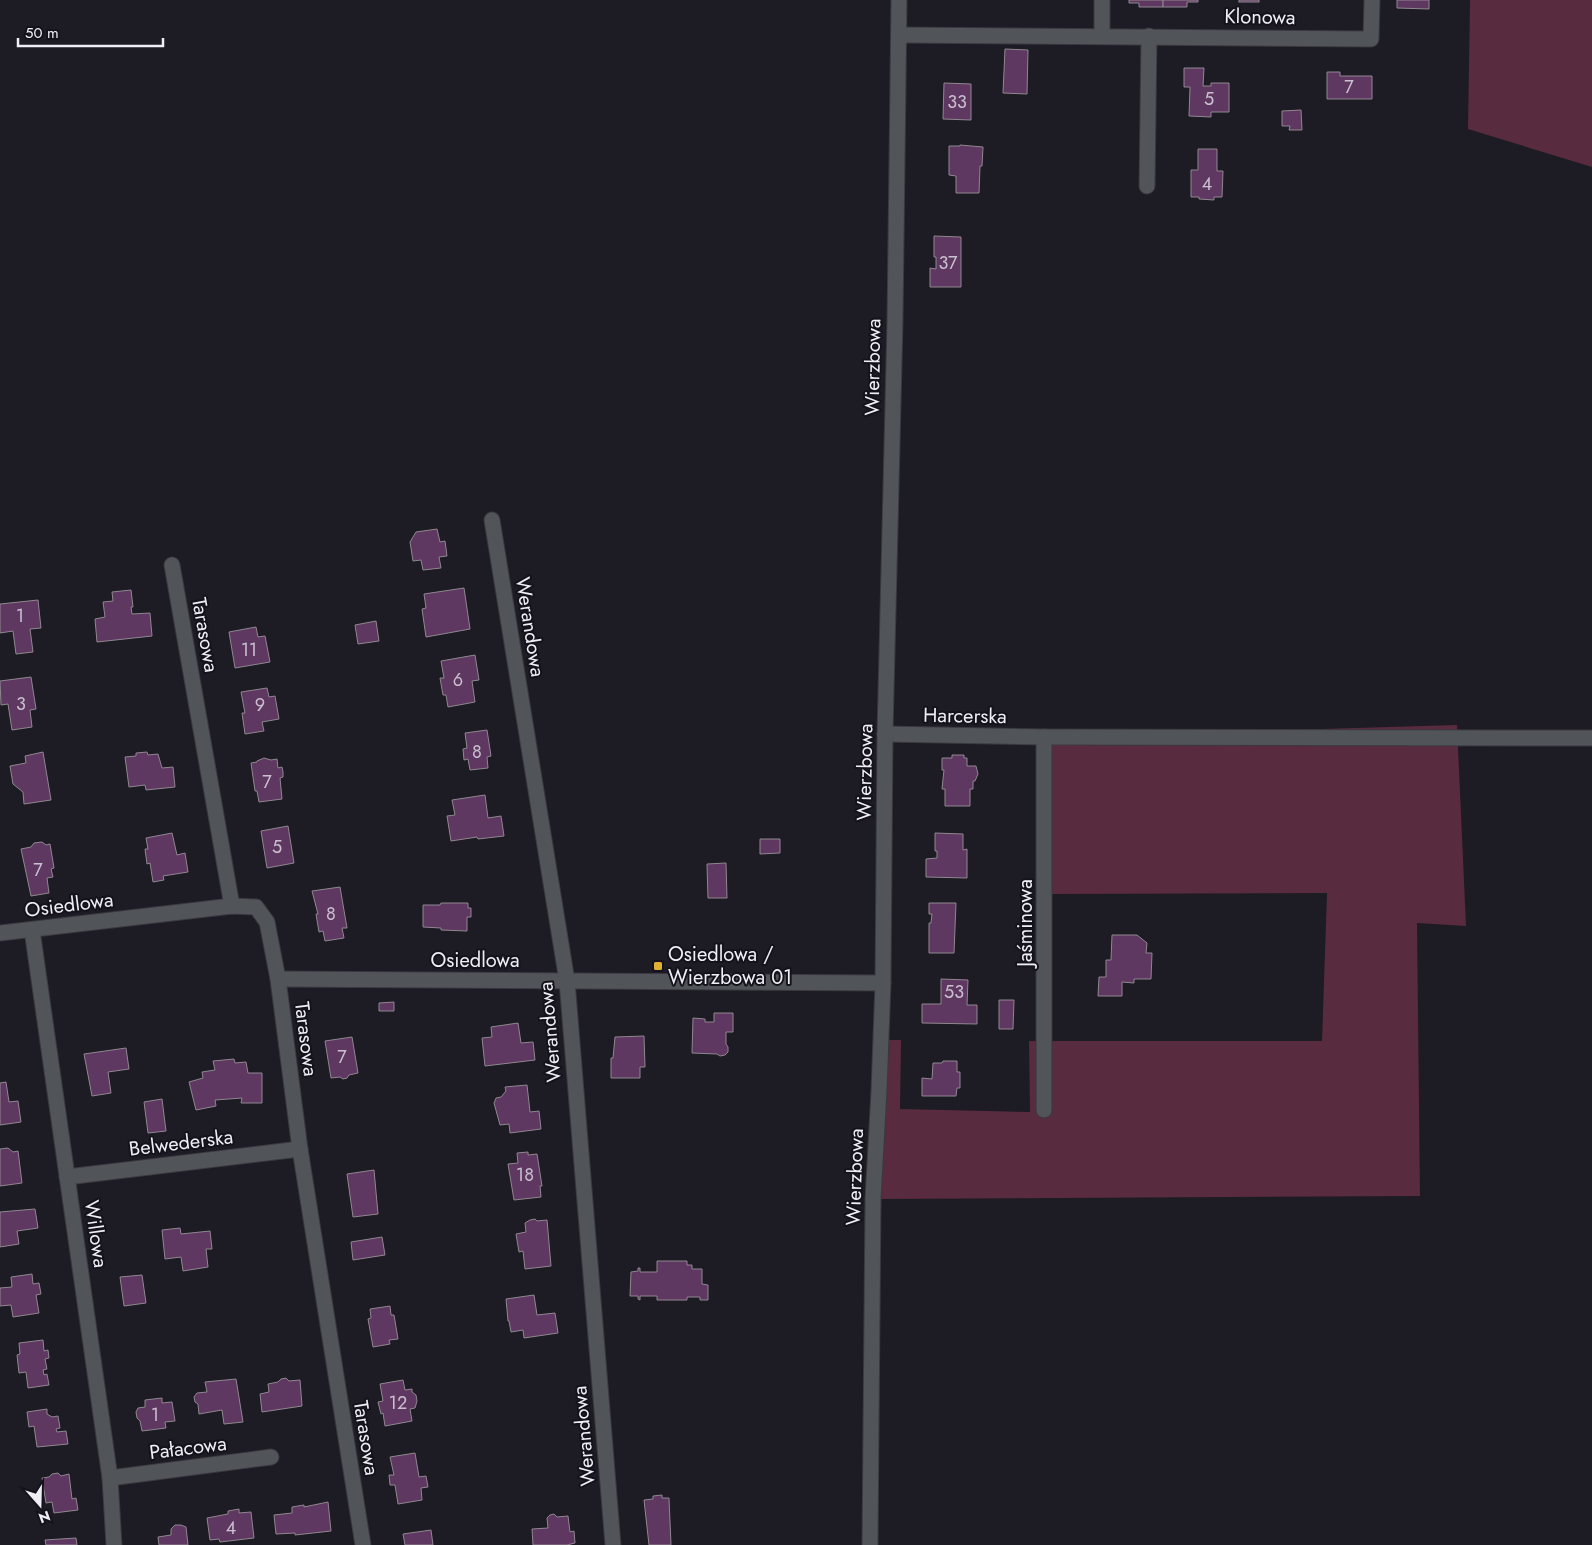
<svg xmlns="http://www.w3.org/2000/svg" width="1592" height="1545" font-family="Jost,sans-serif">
<rect width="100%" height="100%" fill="#1d1b24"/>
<g fill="#592b3e">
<path d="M 1470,0 L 1592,0 L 1592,167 L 1468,129 Z"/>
<path d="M 1457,725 L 1466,926 L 1417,923 L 1420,1196 L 873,1199 L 880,1040 L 901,1040 L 900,1109 L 1030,1112 L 1029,1041 L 1322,1041 L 1327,893 L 1045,894 L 1044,737 Z"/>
</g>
<g fill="#5e3861" stroke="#908790">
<path d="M 1129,0 L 1163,0 L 1163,7 L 1139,7 L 1139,3 L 1129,3 Z"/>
<path d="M 1163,0 L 1198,0 L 1198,2 L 1187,2 L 1187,7 L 1163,7 Z"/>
<rect x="1239" y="0" width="20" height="2"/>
<path d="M 1397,0 L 1429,0 L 1429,9 L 1397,8 Z"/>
<path d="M 1005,49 L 1028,50 L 1027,94 L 1003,93 Z"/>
<path d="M 1184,68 L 1204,68 L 1203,86 L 1211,86 L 1211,83 L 1229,83 L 1229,112 L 1211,112 L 1211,117 L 1189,116 L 1190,87 L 1184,87 Z"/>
<path d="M 1327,72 L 1340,72 L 1340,76 L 1372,76 L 1372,99 L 1327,99 Z"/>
<path d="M 944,83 L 971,84 L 971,120 L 943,119 Z"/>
<path d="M 1301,110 L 1302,130 L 1289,130 L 1290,126 L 1282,126 L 1282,111 Z"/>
<path d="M 960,145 L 983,147 L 982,166 L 980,166 L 979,193 L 956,193 L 956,176 L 949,175 L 949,146 L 960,146 Z"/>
<path d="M 1198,149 L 1217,149 L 1217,171 L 1223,171 L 1222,197 L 1214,197 L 1214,200 L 1199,199 L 1199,197 L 1191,197 L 1191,170 L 1198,170 Z"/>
<path d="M 934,236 L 961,237 L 961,287 L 930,287 L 930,268 L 936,269 L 936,257 L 934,257 Z"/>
<path d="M 437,529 L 440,542 L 445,541 L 447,556 L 439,557 L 441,568 L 423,570 L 421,560 L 413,561 L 410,542 L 416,532 Z"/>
<path d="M 464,588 L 470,629 L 426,637 L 422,609 L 426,608 L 424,594 Z"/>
<path d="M 131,590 L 133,607 L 131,607 L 132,614 L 150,613 L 152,636 L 97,642 L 95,619 L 105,617 L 103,602 L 113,601 L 112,592 Z"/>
<path d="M 38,600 L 41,628 L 30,629 L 33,652 L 16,654 L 13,631 L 0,633 L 0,604 Z"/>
<path d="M 376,621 L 379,641 L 358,644 L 355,625 Z"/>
<path d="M 256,627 L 258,637 L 265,636 L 270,662 L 235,668 L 229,632 Z"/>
<path d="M 475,655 L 479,680 L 472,681 L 475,702 L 448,707 L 446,695 L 443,695 L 440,678 L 444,678 L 441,661 Z"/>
<path d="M 31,677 L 36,709 L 30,710 L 32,727 L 12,730 L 8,704 L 1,705 L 0,681 Z"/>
<path d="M 267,688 L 269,697 L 275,696 L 279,719 L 262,722 L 264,731 L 245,734 L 242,713 L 245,713 L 241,692 Z"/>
<path d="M 487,730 L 491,756 L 487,757 L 488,768 L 470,770 L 468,759 L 464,760 L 463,749 L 467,748 L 465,733 Z"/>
<path d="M 43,752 L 51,800 L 24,804 L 23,792 L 13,784 L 10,766 L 26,763 L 25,756 Z"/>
<path d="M 147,752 L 148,755 L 158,754 L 162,768 L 173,767 L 175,787 L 146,790 L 145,785 L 129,787 L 125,757 L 136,756 L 136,753 Z"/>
<path d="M 952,755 L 964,755 L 964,758 L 967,758 L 967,766 L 976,766 L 978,774 L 975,781 L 973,781 L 973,789 L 970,789 L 970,806 L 945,806 L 945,789 L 942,789 L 944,770 L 942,770 L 942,758 L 952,758 Z"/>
<path d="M 264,758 L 271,760 L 277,759 L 278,768 L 282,767 L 283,772 L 283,777 L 280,778 L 282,799 L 259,802 L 257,791 L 255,791 L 251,763 L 257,762 L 257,761 Z"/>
<path d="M 485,795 L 488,818 L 501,816 L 504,836 L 478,839 L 477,837 L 451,841 L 447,816 L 455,815 L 452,800 Z"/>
<path d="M 288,826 L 294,863 L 267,868 L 261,831 Z"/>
<path d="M 172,833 L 177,855 L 185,853 L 188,872 L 163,876 L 164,880 L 153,882 L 150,863 L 147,864 L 145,849 L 148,849 L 146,838 Z"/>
<path d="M 935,833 L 963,834 L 963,850 L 967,849 L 967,878 L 926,877 L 926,859 L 937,858 L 937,851 L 935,851 Z"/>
<path d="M 760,839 L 780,839 L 780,853 L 760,854 Z"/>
<path d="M 42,842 L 46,845 L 50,844 L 54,868 L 51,869 L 53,877 L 47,878 L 49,893 L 31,896 L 21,849 L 31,847 L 34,843 Z"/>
<path d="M 726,863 L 727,898 L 708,898 L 707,864 Z"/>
<path d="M 340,887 L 347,928 L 342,928 L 344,938 L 325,941 L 323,931 L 319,932 L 316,914 L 318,914 L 312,891 Z"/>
<path d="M 441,903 L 468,903 L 468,908 L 471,908 L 471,917 L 467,917 L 467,931 L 441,930 L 441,928 L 423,927 L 423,905 L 440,905 Z"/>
<path d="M 929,903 L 956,903 L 954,953 L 929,953 L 929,923 L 931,923 L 932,914 L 929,914 Z"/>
<path d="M 1112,935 L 1137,935 L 1147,943 L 1146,953 L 1152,953 L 1151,979 L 1134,979 L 1134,983 L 1122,982 L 1122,996 L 1098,996 L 1099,977 L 1106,977 L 1106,960 L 1111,960 Z"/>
<path d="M 941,979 L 968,980 L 967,1005 L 977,1005 L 977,1024 L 922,1023 L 922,1004 L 941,1004 Z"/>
<path d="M 999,1000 L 1014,1000 L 1013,1029 L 999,1029 Z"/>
<path d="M 394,1002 L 394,1011 L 379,1011 L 379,1003 Z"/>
<path d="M 714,1013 L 733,1013 L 733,1032 L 726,1032 L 726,1044 L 728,1047 L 728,1052 L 725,1055 L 720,1056 L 717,1054 L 692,1053 L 693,1018 L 705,1019 L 705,1022 L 714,1022 Z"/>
<path d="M 518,1023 L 521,1043 L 533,1042 L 535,1060 L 485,1066 L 482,1038 L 492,1037 L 491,1027 Z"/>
<path d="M 644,1036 L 645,1067 L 640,1067 L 640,1078 L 611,1078 L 611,1058 L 613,1058 L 615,1037 Z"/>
<path d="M 352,1037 L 358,1073 L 349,1075 L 347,1078 L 343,1079 L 340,1077 L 331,1078 L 325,1041 Z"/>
<path d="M 126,1048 L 129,1069 L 108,1072 L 111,1093 L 92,1096 L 84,1054 Z"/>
<path d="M 234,1059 L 235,1063 L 246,1062 L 248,1073 L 262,1073 L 262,1103 L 241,1103 L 242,1098 L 215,1100 L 216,1106 L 196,1110 L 189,1082 L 203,1078 L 202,1072 L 215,1070 L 213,1061 Z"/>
<path d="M 943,1061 L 957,1061 L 957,1072 L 960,1072 L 960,1088 L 957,1088 L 956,1096 L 922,1096 L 922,1078 L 932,1079 L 933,1063 L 942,1063 Z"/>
<path d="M 6,1082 L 9,1102 L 18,1101 L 21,1122 L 0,1125 L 0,1083 Z"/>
<path d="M 527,1085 L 530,1112 L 539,1111 L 541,1129 L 510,1133 L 509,1124 L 500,1125 L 494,1103 L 496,1098 L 501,1097 L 506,1091 L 505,1087 Z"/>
<path d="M 162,1099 L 166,1131 L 148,1133 L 144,1102 Z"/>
<path d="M 8,1148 L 13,1152 L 18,1151 L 22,1183 L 0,1186 L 0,1149 Z"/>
<path d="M 528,1152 L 528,1155 L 537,1154 L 542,1186 L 540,1186 L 541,1197 L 514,1200 L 508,1164 L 518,1163 L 517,1153 Z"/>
<path d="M 374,1170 L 378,1214 L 353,1217 L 347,1174 Z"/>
<path d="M 35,1209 L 38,1228 L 17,1231 L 19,1244 L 0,1247 L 0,1212 Z"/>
<path d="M 535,1219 L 537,1221 L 547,1220 L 551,1266 L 525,1269 L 523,1251 L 519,1252 L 516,1234 L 526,1232 L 525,1223 L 530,1220 Z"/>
<path d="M 180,1228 L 181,1234 L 210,1231 L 212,1249 L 206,1249 L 208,1267 L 183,1271 L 181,1257 L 165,1259 L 162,1230 Z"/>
<path d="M 382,1237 L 385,1255 L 353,1260 L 351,1242 Z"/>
<path d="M 657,1261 L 687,1261 L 687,1265 L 692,1265 L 692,1269 L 702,1269 L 702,1284 L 708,1285 L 708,1300 L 700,1300 L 700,1297 L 687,1297 L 687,1300 L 657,1300 L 657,1296 L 640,1296 L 640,1300 L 638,1299 L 638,1296 L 630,1296 L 631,1272 L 638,1271 L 638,1268 L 640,1268 L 640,1272 L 657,1272 Z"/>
<path d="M 32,1274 L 33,1284 L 39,1283 L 41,1294 L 36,1295 L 39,1313 L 13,1317 L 11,1305 L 0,1306 L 0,1288 L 12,1287 L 11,1277 Z"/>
<path d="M 142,1275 L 146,1303 L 124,1306 L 120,1277 Z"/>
<path d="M 534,1295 L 537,1315 L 555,1313 L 558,1333 L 524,1338 L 523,1330 L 511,1332 L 509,1321 L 508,1321 L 506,1299 Z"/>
<path d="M 390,1306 L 391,1315 L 394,1315 L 398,1339 L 389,1340 L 390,1344 L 373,1347 L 368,1319 L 371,1318 L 370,1309 Z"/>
<path d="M 43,1340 L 44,1351 L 48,1350 L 49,1358 L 45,1359 L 47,1369 L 43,1370 L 44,1375 L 47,1374 L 49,1385 L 28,1388 L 26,1372 L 19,1373 L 17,1355 L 20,1354 L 19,1343 Z"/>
<path d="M 286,1378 L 289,1381 L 300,1380 L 302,1406 L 262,1412 L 260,1394 L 269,1392 L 268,1384 L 278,1382 L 281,1379 Z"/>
<path d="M 236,1379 L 243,1422 L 224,1424 L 222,1410 L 199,1414 L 198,1404 L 195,1402 L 194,1397 L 197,1393 L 207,1392 L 205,1382 Z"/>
<path d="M 403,1380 L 405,1390 L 412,1389 L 412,1392 L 416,1395 L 417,1401 L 415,1408 L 410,1409 L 412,1421 L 385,1426 L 383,1413 L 381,1414 L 378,1402 L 383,1401 L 380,1384 Z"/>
<path d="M 162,1398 L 162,1403 L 172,1402 L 175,1421 L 165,1422 L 166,1428 L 142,1431 L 140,1421 L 137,1418 L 136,1412 L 138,1408 L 145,1407 L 145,1400 Z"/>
<path d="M 47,1409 L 47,1414 L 52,1417 L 58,1416 L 60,1428 L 56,1429 L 57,1432 L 66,1431 L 68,1444 L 37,1447 L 34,1426 L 29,1427 L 27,1412 Z"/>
<path d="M 415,1453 L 419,1477 L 426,1476 L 428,1487 L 421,1488 L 422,1500 L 398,1504 L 395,1485 L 390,1485 L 389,1475 L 394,1475 L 390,1457 Z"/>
<path d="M 58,1473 L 61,1476 L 69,1474 L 72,1499 L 76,1498 L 78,1510 L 54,1513 L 52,1502 L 46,1503 L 42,1478 L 49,1477 L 52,1474 Z"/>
<path d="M 662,1495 L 662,1498 L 669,1498 L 671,1545 L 649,1545 L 644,1500 L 653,1499 L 653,1496 Z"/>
<path d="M 328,1502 L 331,1531 L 295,1535 L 295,1533 L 276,1534 L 274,1515 L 292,1513 L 292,1507 L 304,1505 L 304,1507 Z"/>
<path d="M 239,1509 L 239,1513 L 251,1512 L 254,1538 L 220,1542 L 219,1539 L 210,1540 L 207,1518 L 228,1514 L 228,1511 Z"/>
<path d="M 554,1514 L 557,1517 L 568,1516 L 570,1532 L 574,1531 L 575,1543 L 567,1545 L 533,1545 L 532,1529 L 548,1528 L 547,1518 L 550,1515 Z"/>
<path d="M 175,1525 L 181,1525 L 186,1527 L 188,1545 L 159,1545 L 158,1537 L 171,1535 L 171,1529 Z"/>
<path d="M 431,1530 L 433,1545 L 405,1545 L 403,1534 Z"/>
<path d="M 76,1538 L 77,1545 L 46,1545 L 45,1540 Z"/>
</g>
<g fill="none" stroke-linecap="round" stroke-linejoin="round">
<g stroke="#3a3941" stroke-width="17">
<g id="street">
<path d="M 1102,0 L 1102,35"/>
<path d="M 899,35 L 1371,39 L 1372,0"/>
<path d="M 1147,186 L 1149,36"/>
<path d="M 492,520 L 567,981 L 613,1545"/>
<path d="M 172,565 L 232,906"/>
<path d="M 885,734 L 1044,737 L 1592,738"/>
<path d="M 32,930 L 110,1478 L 114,1545"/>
<path d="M 0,933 L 232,906 L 256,907 L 267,922 L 278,979 L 300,1149 L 363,1545"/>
<path d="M 278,979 L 883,983"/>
<path d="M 1044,1110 L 1044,737"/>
<path d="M 67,1177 L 300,1149"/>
<path d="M 110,1478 L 271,1457"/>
<path d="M 870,1545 L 873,1199 L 879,1091 L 883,983 L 885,734 L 895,321 L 899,0"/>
</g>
</g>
<use href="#street" stroke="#515458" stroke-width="15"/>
</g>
<rect fill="#dfb133" stroke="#14121a" stroke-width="2" x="653" y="961" width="10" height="10" rx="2.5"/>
<g text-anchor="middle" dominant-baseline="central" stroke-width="4" stroke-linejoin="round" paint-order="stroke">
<g font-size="18" fill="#cbc0d0">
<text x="1349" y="87">7</text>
<text x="1209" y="99">5</text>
<text x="957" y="102">33</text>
<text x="1207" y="184">4</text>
<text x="948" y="263">37</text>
<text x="20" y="616">1</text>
<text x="249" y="650">11</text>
<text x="458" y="680">6</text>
<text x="21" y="704">3</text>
<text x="260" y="705">9</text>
<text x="477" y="752">8</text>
<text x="267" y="782">7</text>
<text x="277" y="847">5</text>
<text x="38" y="870">7</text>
<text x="331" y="914">8</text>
<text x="954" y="992">53</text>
<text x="342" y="1057">7</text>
<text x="525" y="1175">18</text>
<text x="398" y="1403">12</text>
<text x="155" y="1415">1</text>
<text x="231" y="1528">4</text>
</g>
<g font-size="20" fill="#efeef5" stroke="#14121a">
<text transform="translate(1260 17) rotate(1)">Klonowa</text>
<text transform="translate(873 367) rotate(-89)">Wierzbowa</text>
<text transform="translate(530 627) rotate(81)">Werandowa</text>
<text transform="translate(205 635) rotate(80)">Tarasowa</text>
<text transform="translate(965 716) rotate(1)">Harcerska</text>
<text transform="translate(865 772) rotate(-89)">Wierzbowa</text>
<text transform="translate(69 905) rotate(-7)">Osiedlowa</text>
<text transform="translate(1025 923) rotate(-90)">Jaśminowa</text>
<text x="475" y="960">Osiedlowa</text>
<text transform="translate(550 1032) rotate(-95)">Werandowa</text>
<text transform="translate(306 1039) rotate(83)">Tarasowa</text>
<text transform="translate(181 1143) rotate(-7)">Belwederska</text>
<text transform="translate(855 1177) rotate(-88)">Wierzbowa</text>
<text transform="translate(96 1234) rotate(82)">Willowa</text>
<text transform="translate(584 1436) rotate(-95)">Werandowa</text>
<text transform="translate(366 1438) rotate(81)">Tarasowa</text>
<text transform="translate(188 1448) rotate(-7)">Pałacowa</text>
</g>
<g font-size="20" fill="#efeef5" stroke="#14121a" text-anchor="start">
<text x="668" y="954">Osiedlowa /<tspan x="668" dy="23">Wierzbowa 01</tspan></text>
</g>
</g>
<g transform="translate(40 1505) rotate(160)" stroke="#14121a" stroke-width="4" paint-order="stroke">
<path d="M0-4L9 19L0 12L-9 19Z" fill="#efeef5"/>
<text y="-8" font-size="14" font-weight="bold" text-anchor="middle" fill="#efeef5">N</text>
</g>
<path d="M18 38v8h145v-8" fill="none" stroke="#efeef5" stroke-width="2.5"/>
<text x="25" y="38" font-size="15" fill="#efeef5" stroke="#14121a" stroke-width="4" paint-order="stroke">50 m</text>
</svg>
